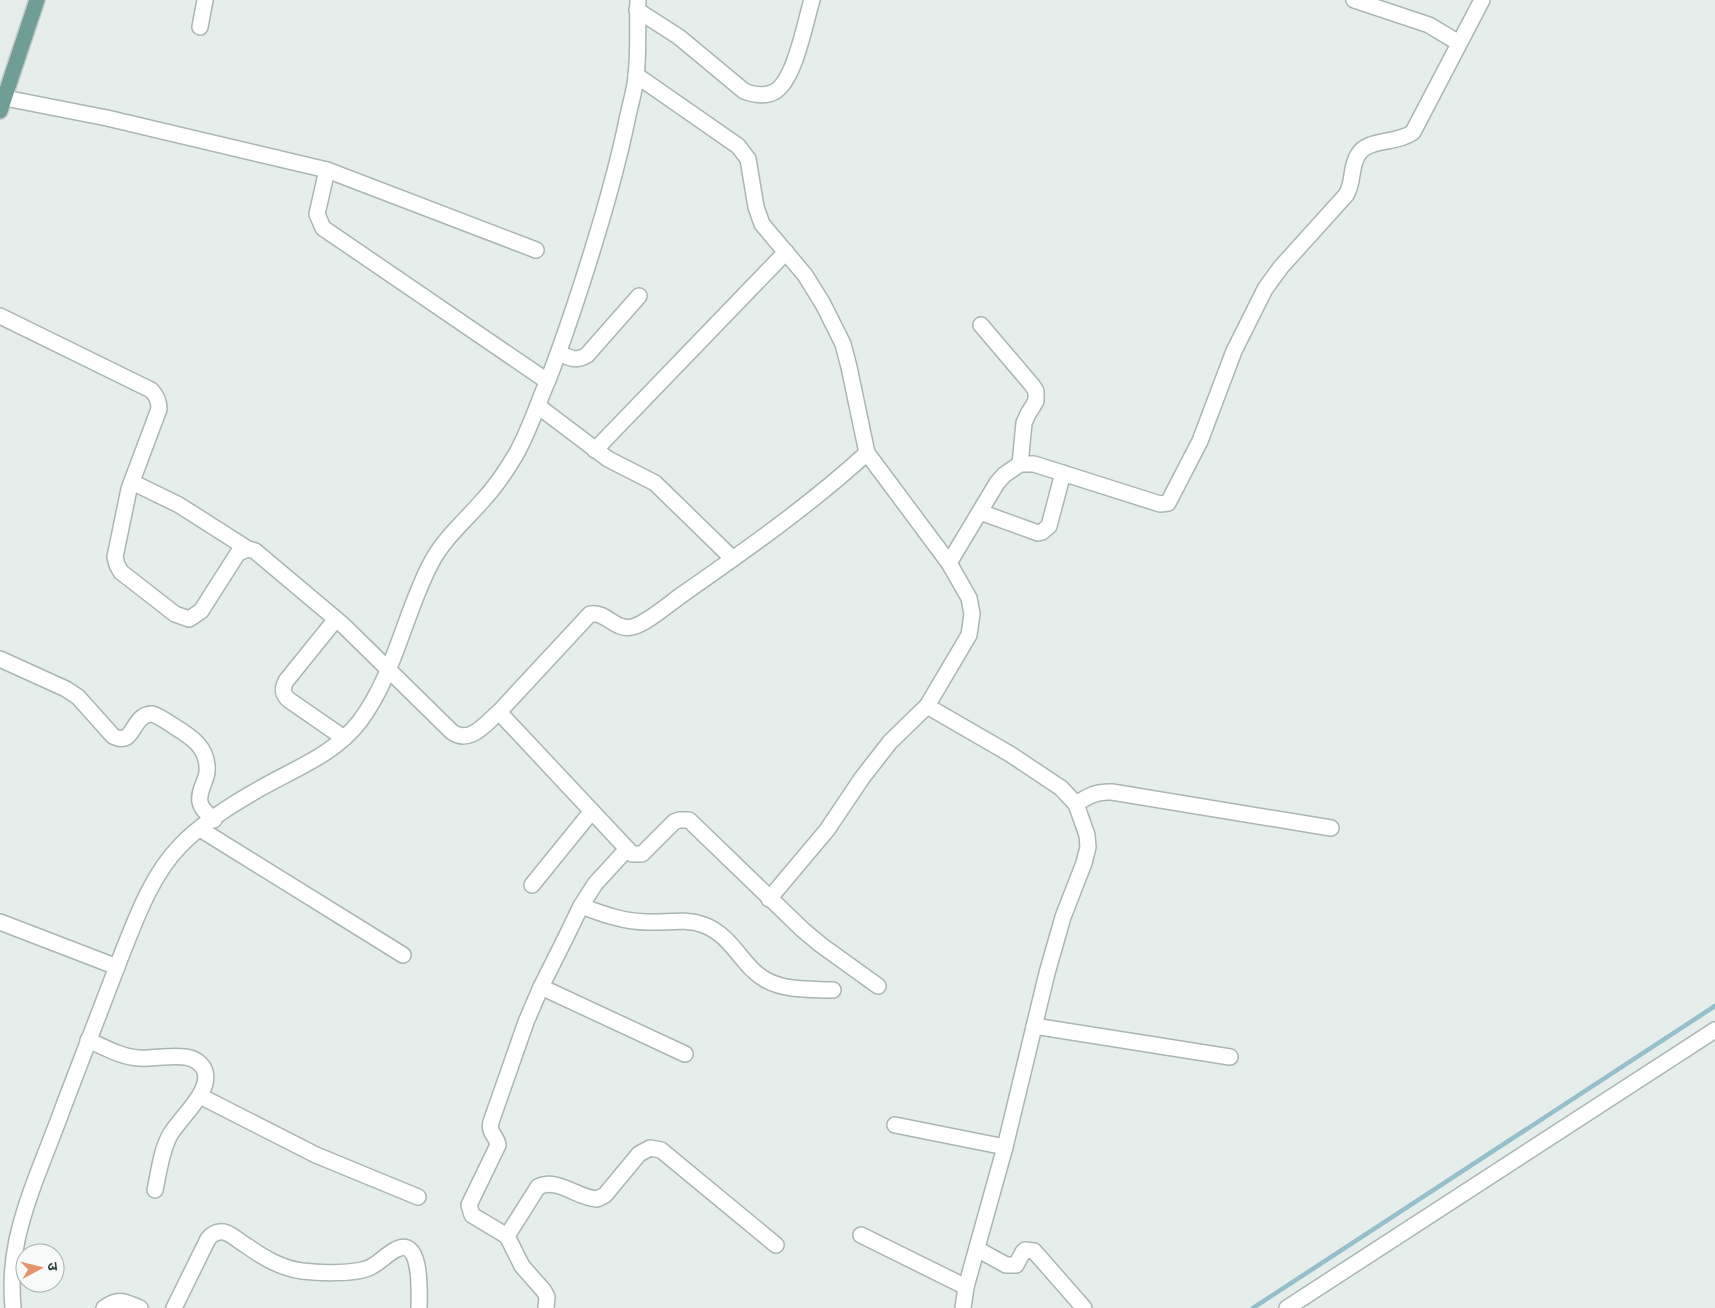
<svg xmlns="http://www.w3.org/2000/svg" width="1715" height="1308" font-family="'Noto Sans','Noto Sans Devanagari',sans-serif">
<rect width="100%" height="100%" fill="#e6eeeb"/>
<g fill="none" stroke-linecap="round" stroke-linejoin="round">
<path stroke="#95bfcc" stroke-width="4.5" d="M 1253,1308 L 1715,1006"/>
<g stroke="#a9b6b2" stroke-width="18">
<g id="minor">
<path d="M 1354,0 L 1429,25 L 1459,43"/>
<path d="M 637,10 L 679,37 L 744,91 C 754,95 764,97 774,92 C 795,81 805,22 812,0"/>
<path d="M 200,27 L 205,0"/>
<path d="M 636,75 L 738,146 L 748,159 L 756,207 L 762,224 L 805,275 L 823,304 L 843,344 L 849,367 L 867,453 L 949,563 L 969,598 L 972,614 L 969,635 L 927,706 L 1010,754 L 1061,788 L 1076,804 L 1087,835 L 1088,847 L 1084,863 L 1063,917 L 1047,973 L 1005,1147 L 966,1287 L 963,1308"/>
<path d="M 5,98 L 107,118 L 327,170 L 536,250"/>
<path d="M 327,170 L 317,214 L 323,228 L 547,381"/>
<path d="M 0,316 L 151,390 C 157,396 159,401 159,409 L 129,489 L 115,557 L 117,565 L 121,572 L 175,614 L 189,619 L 201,611 L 238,553 L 248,549 L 255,551 L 343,625 L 452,732 C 470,745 486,723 499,712 L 632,854 L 642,854 L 674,822 L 679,820 L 689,820 L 803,930 L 821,945 L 878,986"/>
<path d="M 981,325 L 1032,385 L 1036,391 L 1036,401 L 1028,414 L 1024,423 L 1020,464"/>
<path d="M 559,353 C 570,358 576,362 587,355 L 639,296"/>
<path d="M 538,406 L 608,459 L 655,483 L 732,558"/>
<path d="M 595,450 L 786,252"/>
<path d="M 132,482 L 179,505 L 248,549"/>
<path d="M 980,512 L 1038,533 L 1042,532 L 1049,526 L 1063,473"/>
<path d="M 949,563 L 997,483 L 1004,475 L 1020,464 L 1034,464 L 1160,504 L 1168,503 L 1200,441 L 1234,351 L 1265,289 L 1281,267 L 1346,195 C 1354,183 1350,167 1358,155 C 1367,138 1398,144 1413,132 L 1482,0"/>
<path d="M 336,619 L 286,681 C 282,689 282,694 289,700 L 344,738"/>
<path d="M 0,659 L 66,689 L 78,697 L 113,736 C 135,748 131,714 152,714 C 159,716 166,721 172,725 C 190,736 209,747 207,772 C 206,782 198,791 200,802 C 201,809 208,814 214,820"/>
<path d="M 499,712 L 590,614 C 606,611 615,631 632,627 C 646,624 670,603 683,594 C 746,550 810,505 867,453"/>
<path d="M 1076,804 C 1088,796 1097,791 1112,792 L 1331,828"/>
<path d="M 200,829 L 403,955"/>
<path d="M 532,885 L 592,811"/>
<path d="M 769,899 L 827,830 L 862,778 L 890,742 L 927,706"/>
<path d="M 581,906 C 603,914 624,922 647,922 C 667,923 684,918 704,925 C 733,936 742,967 766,980 C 786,991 811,989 833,990"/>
<path d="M 0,922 L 117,967"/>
<path d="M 541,987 L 685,1054"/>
<path d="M 1034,1026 L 1230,1057"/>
<path d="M 88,1040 C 104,1047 121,1057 139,1058 C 154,1059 169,1055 185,1057 C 193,1058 200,1062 204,1069 C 214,1090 180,1117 170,1135 C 161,1151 159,1172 155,1190"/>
<path d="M 200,1096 L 316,1155 L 418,1197"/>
<path d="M 895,1125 L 1005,1147"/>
<path d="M 861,1235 L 966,1287"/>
<path d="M 507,1236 L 538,1187 C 557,1177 577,1198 597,1199 L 605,1195 L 639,1154 L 650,1148 L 661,1150 L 776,1245"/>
<path d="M 977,1249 L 1006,1265 L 1016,1265 L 1023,1252 L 1025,1250 L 1034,1251 L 1084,1308"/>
<path d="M 13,1308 C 11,1285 12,1263 17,1240 C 27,1194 48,1150 64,1105 C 82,1058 100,1011 118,964 C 134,924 150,876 181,845 C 201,824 236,802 261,788 C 296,768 335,754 360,721 C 395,674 405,612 431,563 C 445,537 466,520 484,499 C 496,486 506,471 515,456 C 529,432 537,405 548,380 C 561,347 572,314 583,280 C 600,227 616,174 627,120 C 630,105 635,90 636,76 C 639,51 637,25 638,0"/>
<path d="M 104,1308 C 119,1297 125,1302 140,1308"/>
<path d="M 174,1308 L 208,1239 C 212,1234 217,1231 224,1232 C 232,1234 240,1242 247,1246 C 264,1258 281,1268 302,1271 C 319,1273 350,1274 366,1269 C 378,1265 384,1256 395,1250 C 423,1234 419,1295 419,1308"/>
<path d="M 546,1308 L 547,1297 L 544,1291 L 522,1266 L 507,1236 L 472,1215 L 469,1205 L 498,1145 C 497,1136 488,1133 491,1122 L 526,1022 L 541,987 L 565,939 L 581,906 L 595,884 L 627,849"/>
<path d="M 1287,1308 L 1715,1030"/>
</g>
</g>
<g stroke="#c3c9c8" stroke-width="18">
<path id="major" d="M 0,111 L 37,0"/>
</g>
<use href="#minor" stroke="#fff" stroke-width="15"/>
<use href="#major" stroke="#709e96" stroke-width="15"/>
</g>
<g transform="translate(40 1268) rotate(83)"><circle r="24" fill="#f7faf9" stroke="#a4afad"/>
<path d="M0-4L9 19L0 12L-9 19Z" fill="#e4956e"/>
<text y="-8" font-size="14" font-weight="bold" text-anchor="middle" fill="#273e3a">उ</text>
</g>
</svg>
